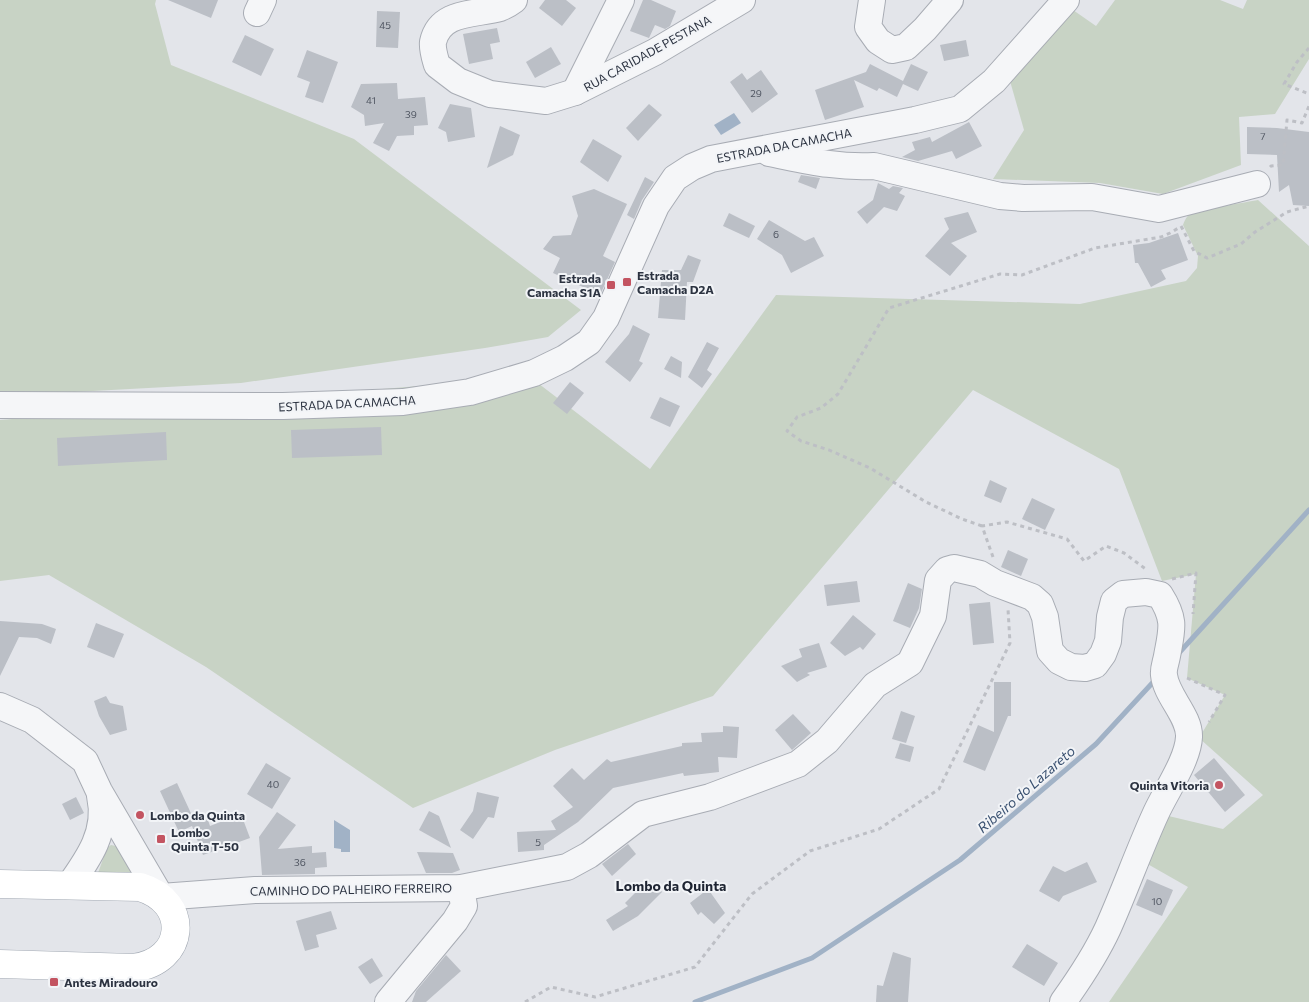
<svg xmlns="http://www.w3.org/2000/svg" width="1309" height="1002" font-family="Commissioner,sans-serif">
<rect width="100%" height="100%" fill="#e3e5ea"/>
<g fill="#c8d3c5">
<path d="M 0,0 L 156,0 L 155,4 L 171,65 L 354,139 L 581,310 L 548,337 L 485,348 L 241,383 L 0,396 Z"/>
<path d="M 1115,0 L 1220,0 L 1243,9 L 1247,0 L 1309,0 L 1309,59 L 1275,114 L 1239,117 L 1241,165 L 1163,194 L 1100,183 L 993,179 L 1024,130 L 1010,81 L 1073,10 L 1096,26 Z"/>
<path d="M 1258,200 L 1309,246 L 1309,1002 L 1109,1002 L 1188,887 L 1137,858 L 1156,813 L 1223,829 L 1263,795 L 1199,738 L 1225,695 L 1187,678 L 1196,574 L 1162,581 L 1119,469 L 973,390 L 713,696 L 555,750 L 413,808 L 206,667 L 49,575 L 0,581 L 0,420 L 530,377 L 650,469 L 776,295 L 1080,304 L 1186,281 L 1197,268 L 1198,256 L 1183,225 C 1184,222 1186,217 1189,215 C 1193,211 1247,202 1258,200 Z"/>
<path d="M 111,845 L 120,847 L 137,872 L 98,873 L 107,848 Z"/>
</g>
<g fill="#a1b2c6">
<path d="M 734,113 L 741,123 L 721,135 L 714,125 Z"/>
<path d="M 334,820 L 350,830 L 350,852 L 341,852 L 341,849 L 334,848 Z"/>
</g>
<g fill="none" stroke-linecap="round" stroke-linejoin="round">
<g stroke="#a1b2c6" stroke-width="5">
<path d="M 1178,654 L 1309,510"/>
<path d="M 695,1002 L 812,958 L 960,860 L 1096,744 L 1156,679"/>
</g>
</g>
<g fill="#bbbfc6">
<path d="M 168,0 L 218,0 L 211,18 Z"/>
<path d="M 545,0 L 566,0 L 576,8 L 562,26 L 539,8 Z"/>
<path d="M 643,0 L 651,0 L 676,11 L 670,26 L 665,29 L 655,25 L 649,38 L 630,31 Z"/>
<path d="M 377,11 L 400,12 L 398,48 L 376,47 Z"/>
<path d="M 497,28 L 500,42 L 490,44 L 493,59 L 469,64 L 463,34 Z"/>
<path d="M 245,35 L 274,49 L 261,76 L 232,62 Z"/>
<path d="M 966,40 L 969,56 L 944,61 L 940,45 Z"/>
<path d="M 551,47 L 561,64 L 535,78 L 526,62 Z"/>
<path d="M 307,50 L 338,62 L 323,103 L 305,97 L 310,82 L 297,77 Z"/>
<path d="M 870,64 L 903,81 L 911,64 L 928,72 L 918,91 L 903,84 L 897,97 L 879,88 L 877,91 L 854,80 L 864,107 L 825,120 L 815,90 L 866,72 Z"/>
<path d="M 761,70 L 778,94 L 752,113 L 730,82 L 742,73 L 747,80 Z"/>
<path d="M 397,83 L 398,99 L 425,97 L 428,125 L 414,126 L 414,135 L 397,136 L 389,151 L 373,143 L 384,123 L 365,126 L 364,115 L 351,107 L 361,84 Z"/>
<path d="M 450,104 L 471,108 L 475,137 L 448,142 L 446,132 L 438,128 Z"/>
<path d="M 649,104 L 662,115 L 638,141 L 626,128 Z"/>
<path d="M 969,122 L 982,146 L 956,159 L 952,151 L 918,161 L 902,157 L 915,150 L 912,142 L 930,137 L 932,142 Z"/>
<path d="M 500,126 L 520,135 L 513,155 L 487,168 Z"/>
<path d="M 1247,127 L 1277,128 L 1309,132 L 1309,206 L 1293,205 L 1289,185 L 1279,192 L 1277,155 L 1247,154 Z"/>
<path d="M 593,139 L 622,156 L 608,182 L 580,162 Z"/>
<path d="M 801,175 L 820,178 L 816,189 L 798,182 Z"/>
<path d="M 645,177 L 654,182 L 642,200 L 634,219 L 627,215 Z"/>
<path d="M 878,183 L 889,189 L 893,186 L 903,188 L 899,193 L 905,196 L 897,211 L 884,207 L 867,224 L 857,212 L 873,200 Z"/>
<path d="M 594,189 L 627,204 L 603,256 L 615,262 L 600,295 L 553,273 L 560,258 L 543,249 L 553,236 L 571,235 L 578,216 L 572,196 Z"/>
<path d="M 968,212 L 977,232 L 951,243 L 967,256 L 950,276 L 925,256 L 949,229 L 944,218 Z"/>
<path d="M 729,213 L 755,226 L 749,238 L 723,226 Z"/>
<path d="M 769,220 L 805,241 L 814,237 L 824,256 L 791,273 L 782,255 L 757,239 Z"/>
<path d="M 1178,233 L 1188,260 L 1161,270 L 1166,279 L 1151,287 L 1138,263 L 1135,263 L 1133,245 L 1149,243 Z"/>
<path d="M 688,255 L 701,260 L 693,282 L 687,282 L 685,320 L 658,318 L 662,270 L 681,270 Z"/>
<path d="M 633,325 L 650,334 L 639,361 L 643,363 L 630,382 L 605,362 L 629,334 Z"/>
<path d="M 707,342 L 719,348 L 707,370 L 712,374 L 702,388 L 688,377 Z"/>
<path d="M 671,356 L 682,362 L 681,378 L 664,369 Z"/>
<path d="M 570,382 L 584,393 L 567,414 L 553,403 Z"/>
<path d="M 660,397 L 680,406 L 670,427 L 650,418 Z"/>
<path d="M 381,427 L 382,455 L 292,458 L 291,430 Z"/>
<path d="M 166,432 L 167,460 L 58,466 L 57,438 Z"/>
<path d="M 990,480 L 1007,488 L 1001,503 L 984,496 Z"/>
<path d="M 1032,498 L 1055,509 L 1045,530 L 1022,519 Z"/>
<path d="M 1008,550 L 1028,559 L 1021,576 L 1001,567 Z"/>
<path d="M 857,581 L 860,602 L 827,606 L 824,585 Z"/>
<path d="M 908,583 L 922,589 L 919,608 L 910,628 L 893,621 Z"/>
<path d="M 990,602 L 994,643 L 973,645 L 969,604 Z"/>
<path d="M 853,615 L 876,634 L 863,650 L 860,647 L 845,656 L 830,643 Z"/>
<path d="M 0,621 L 42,624 L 56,629 L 51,644 L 37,638 L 19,637 L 0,676 Z"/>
<path d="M 96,623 L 124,634 L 114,658 L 87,647 Z"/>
<path d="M 819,643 L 827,667 L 807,673 L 810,675 L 797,682 L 781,666 L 802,657 L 799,649 Z"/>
<path d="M 994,682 L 1011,682 L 1011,716 L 1008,716 L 985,771 L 963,762 L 978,725 L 994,732 Z"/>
<path d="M 106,696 L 110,703 L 123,706 L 127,730 L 110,735 L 99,716 L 94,701 Z"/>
<path d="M 901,711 L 915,716 L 906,743 L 892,739 Z"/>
<path d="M 793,714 L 811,733 L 792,750 L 775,730 Z"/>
<path d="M 723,726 L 739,727 L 737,758 L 718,757 L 719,772 L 684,776 L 683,773 L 613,788 L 578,822 L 544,845 L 544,850 L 518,852 L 517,832 L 556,830 L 551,821 L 573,807 L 553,786 L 572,768 L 584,780 L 607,759 L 611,762 L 682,746 L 682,743 L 702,742 L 701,733 L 723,732 Z"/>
<path d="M 900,743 L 914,747 L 910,762 L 895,758 Z"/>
<path d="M 1214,758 L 1245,795 L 1225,812 L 1194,775 Z"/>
<path d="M 266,763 L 291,778 L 272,809 L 247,794 Z"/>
<path d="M 177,783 L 195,822 L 207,817 L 210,826 L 241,814 L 250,838 L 203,855 L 192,826 L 179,832 L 160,791 Z"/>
<path d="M 477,792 L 499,797 L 494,818 L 488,817 L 473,839 L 460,830 L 473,811 Z"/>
<path d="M 76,797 L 84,813 L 70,820 L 62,804 Z"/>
<path d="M 429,811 L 439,816 L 451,848 L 419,830 Z"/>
<path d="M 277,812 L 296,825 L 278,849 L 312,846 L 312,853 L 326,852 L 327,867 L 315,868 L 315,874 L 262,875 L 259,837 Z"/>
<path d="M 628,844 L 636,854 L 612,876 L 602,864 Z"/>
<path d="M 417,852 L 453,853 L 460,870 L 452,873 L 426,873 Z"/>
<path d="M 1087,862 L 1097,882 L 1063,896 L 1059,902 L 1039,891 L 1053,866 L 1065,872 Z"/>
<path d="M 1147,879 L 1173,890 L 1162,916 L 1136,905 Z"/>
<path d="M 646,882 L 655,891 L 659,888 L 662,892 L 638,916 L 613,931 L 606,920 L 628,906 L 625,903 Z"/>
<path d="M 708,889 L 725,913 L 714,924 L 701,912 L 698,915 L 690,903 Z"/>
<path d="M 331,911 L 337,929 L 316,935 L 319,947 L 305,951 L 296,921 Z"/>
<path d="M 1027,944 L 1058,963 L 1044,986 L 1012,967 Z"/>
<path d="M 893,952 L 911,958 L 908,1002 L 876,1002 L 877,985 L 883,986 Z"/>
<path d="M 446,955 L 461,971 L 426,1002 L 412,1002 L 416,991 Z"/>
<path d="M 372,958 L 383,976 L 370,984 L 358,967 Z"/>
</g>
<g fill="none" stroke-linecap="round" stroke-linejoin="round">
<g stroke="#a8acb4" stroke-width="28">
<g id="minor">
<path d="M 514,0 C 510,3 505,6 500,8 C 476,15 440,10 433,42 C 432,49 435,58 437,65 L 458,81 L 490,94 L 546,101 L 575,92 L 655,52 L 742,0"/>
<path d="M 872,0 L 868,27 L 878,41 L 892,50 L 906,47 L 925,29 L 950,0"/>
<path d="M 257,13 L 263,0"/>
<path d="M 575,92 L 621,0"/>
<path d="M 769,153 C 805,160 836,168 874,166 L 1000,196 L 1023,198 L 1092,197 L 1159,209 L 1257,184"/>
<path d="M 0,405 L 283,406 L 403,402 L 470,392 L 534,373 L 565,358 L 589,342 L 606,318 L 656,206 L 675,178 L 692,167 L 711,159 L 915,120 L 960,109 L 994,81 L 1066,0"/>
<path d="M 0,706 L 32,720 L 85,761 L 99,791 L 161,897 L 255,890 L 461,888 L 567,867 L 589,855 L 643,814 L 710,797 L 798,764 L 827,741 L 875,685 L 910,663 L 933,616 L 938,580 L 947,570 L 954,568 L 980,574 L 995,583 L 1032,597 L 1040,604 L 1045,617 L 1050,651 L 1059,661 L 1071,667 L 1085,668 L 1095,665 L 1103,654 L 1108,641 L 1110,617 L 1114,601 L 1123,594 L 1146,592 L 1160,595 C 1176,620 1172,629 1167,656 C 1166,662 1163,669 1164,675 C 1166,696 1190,716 1189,737 C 1188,760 1166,791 1156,813 C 1139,850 1125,890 1108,928 C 1097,952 1078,981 1063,1002"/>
<path d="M 69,886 C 89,858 108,831 100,796"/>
<path d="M 388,1002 L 455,921 L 464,906 L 461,888"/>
</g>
</g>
<g stroke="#a3aab4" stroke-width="29">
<path id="major" d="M 0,884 L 140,887 C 191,902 186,962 133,968 L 0,964"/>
</g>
<g stroke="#bdbfc5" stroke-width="3" stroke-dasharray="4 4" stroke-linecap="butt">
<path d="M 1309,48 L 1297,62 L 1284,84 L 1309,94"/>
<path d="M 1270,167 L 1271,166 L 1283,165 L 1287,120 L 1302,123 L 1309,106"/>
<path d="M 1181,226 L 1194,251 L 1207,258 L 1241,244 L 1255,232 L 1287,212 L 1309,206"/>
<path d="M 982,526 L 962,519 L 926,502 L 870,468 L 829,450 L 801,441 L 787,431 L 797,417 L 821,408 L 838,394 L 889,308 L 1000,274 L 1022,275 L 1095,248 L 1161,237 L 1170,233 L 1180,227"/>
<path d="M 993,557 L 982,526 L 1007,522 L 1067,539 L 1084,561 L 1106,546 L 1124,553 L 1147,570"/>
<path d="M 1172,579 L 1196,573 L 1193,614"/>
<path d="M 1187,678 L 1225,695 L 1209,722"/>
<path d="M 525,1002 L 551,987 L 595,997 L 695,967 L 752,894 L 810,851 L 879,829 L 939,789 L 1010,643 L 1008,609"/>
</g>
<use href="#minor" stroke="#f5f6f8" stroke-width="26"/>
<use href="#major" stroke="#fff" stroke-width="28"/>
</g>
<g fill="#c35461" stroke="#f2f4f7" stroke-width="2">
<rect x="622" y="277" width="10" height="10" rx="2.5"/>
<rect x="606" y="280" width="10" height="10" rx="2.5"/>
<circle cx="1219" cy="785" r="5"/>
<circle cx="140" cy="815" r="5"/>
<rect x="156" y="834" width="10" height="10" rx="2.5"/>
<rect x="49" y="977" width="10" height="10" rx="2.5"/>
</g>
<g text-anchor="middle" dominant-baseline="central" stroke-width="4" stroke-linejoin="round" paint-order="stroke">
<g font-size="10" fill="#505662">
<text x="385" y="25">45</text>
<text x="756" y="93">29</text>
<text x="371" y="100">41</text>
<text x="411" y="114">39</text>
<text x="1263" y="136">7</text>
<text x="776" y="234">6</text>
<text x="273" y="784">40</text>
<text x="538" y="842">5</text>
<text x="300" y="862">36</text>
<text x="1157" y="901">10</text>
</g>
<g font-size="12" fill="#2c3341" stroke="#f2f4f7">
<text transform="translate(647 53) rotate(-29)">RUA CARIDADE PESTANA</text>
<text transform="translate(784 145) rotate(-11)">ESTRADA DA CAMACHA</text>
<text transform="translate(347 403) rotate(-3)">ESTRADA DA CAMACHA</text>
<text transform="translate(351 889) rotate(-1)">CAMINHO DO PALHEIRO FERREIRO</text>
</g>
<g font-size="12" font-weight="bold" fill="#2c3341" stroke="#f2f4f7" text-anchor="start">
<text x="637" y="275">Estrada<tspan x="637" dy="14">Camacha D2A</tspan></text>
<text x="601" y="278" text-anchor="end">Estrada<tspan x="601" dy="14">Camacha S1A</tspan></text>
<text x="1209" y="785" text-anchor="end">Quinta Vitoria</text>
<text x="150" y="815">Lombo da Quinta</text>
<text x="171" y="832">Lombo<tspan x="171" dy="14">Quinta T-50</tspan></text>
<text x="64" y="982">Antes Miradouro</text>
</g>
<g font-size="14" font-style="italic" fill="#3a5171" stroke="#f2f4f7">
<text transform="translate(1026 789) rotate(-41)">Ribeiro do Lazareto</text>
</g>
<g font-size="14" font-weight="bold" fill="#1e2432" stroke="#f2f4f7">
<text x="671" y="885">Lombo da Quinta</text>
</g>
</g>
</svg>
